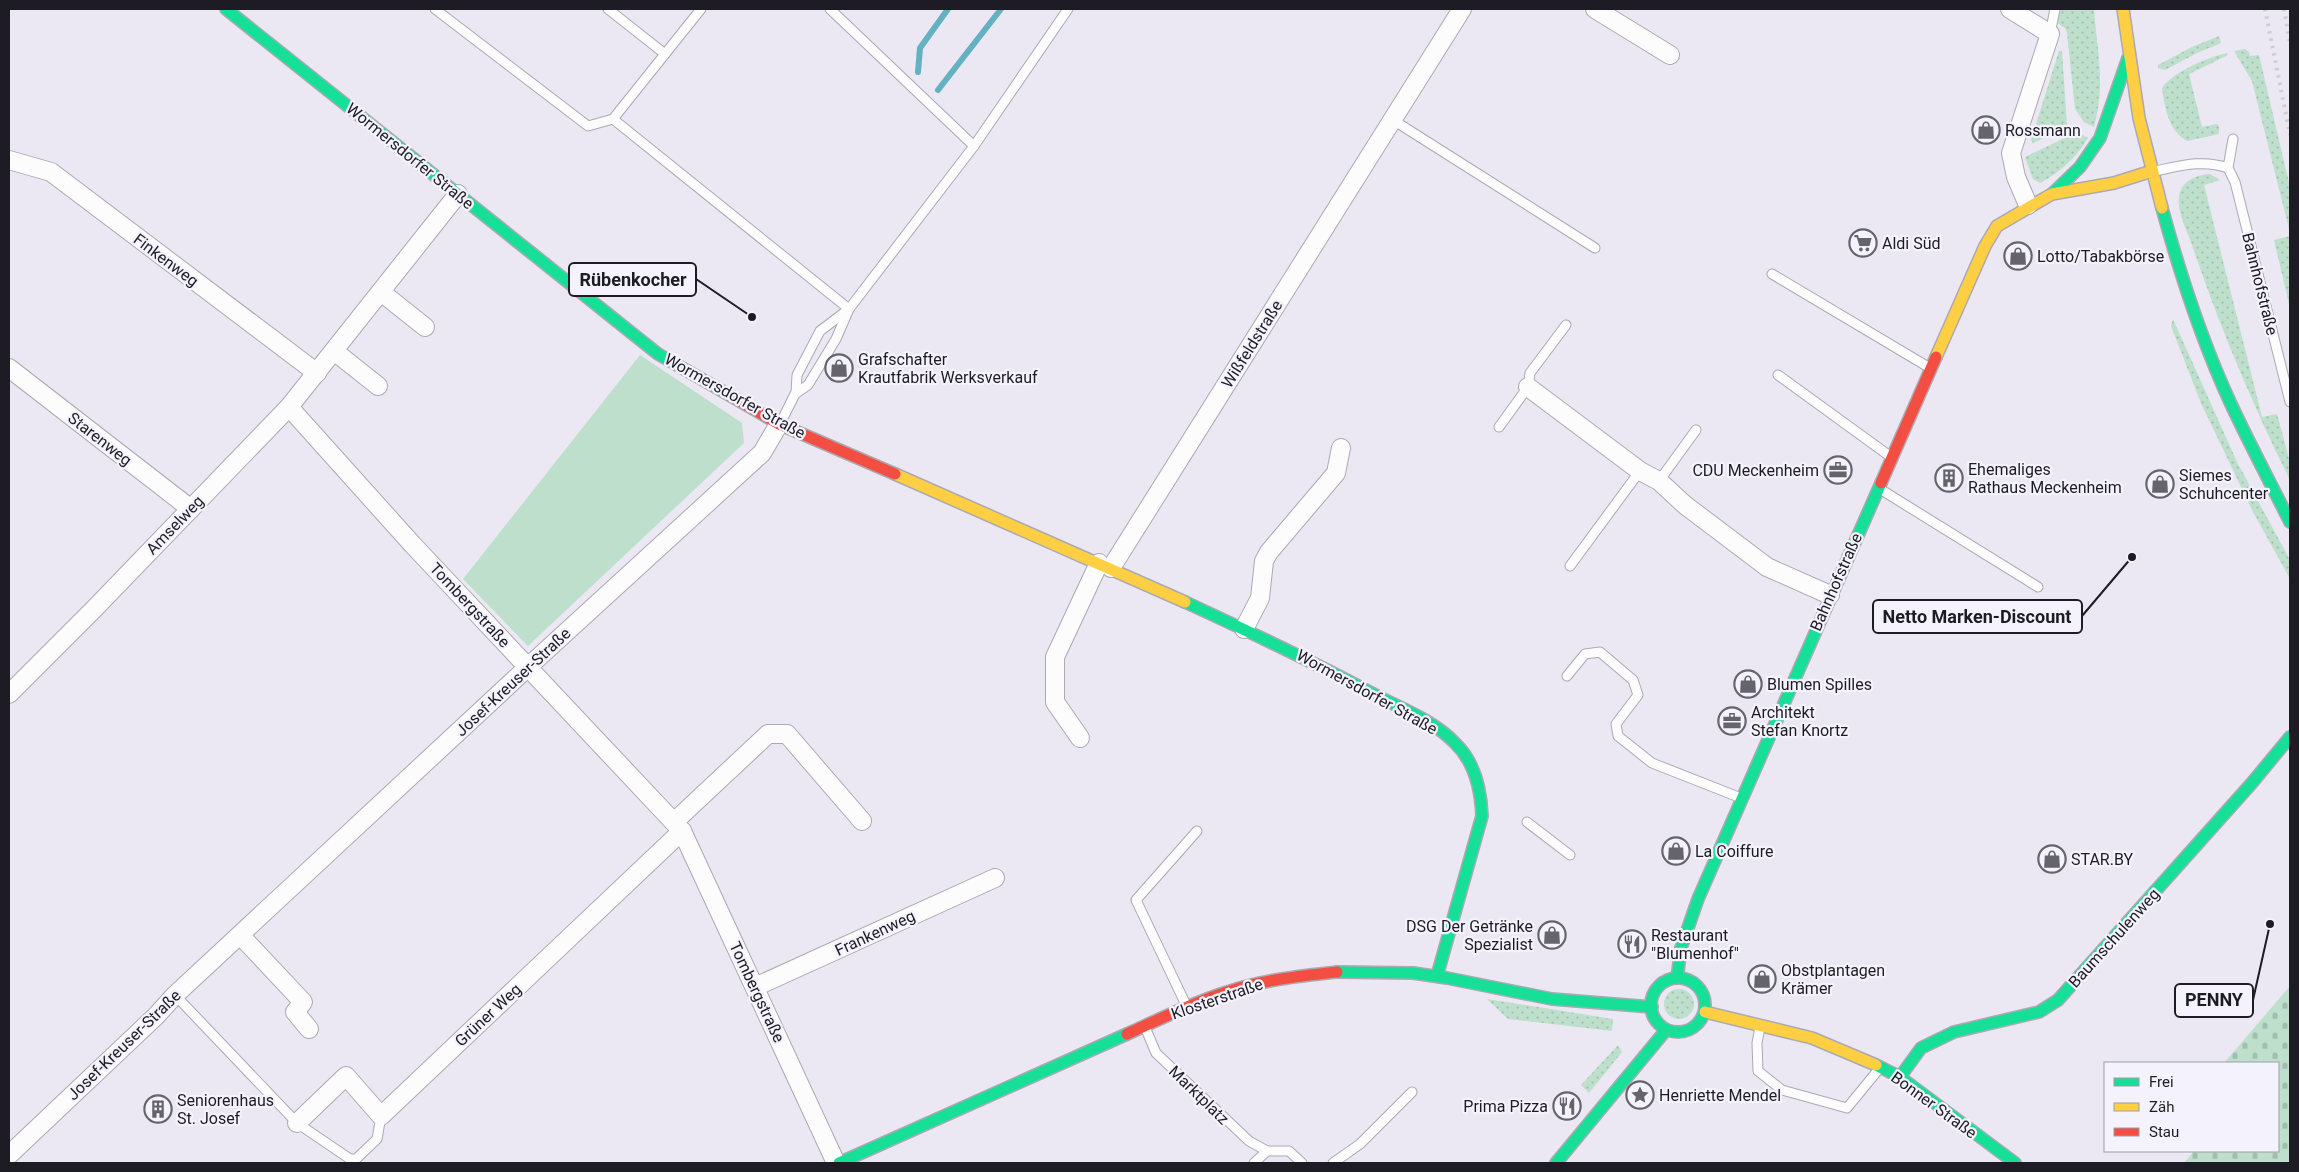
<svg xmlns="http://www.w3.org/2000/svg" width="2299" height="1172" font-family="Roboto,sans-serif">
<defs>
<pattern id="grass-dots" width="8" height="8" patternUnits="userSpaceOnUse" patternTransform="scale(1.25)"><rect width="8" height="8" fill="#bddfcb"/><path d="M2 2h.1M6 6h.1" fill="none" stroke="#a2bfae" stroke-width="1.8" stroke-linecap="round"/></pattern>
<pattern id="cemetery-stones" width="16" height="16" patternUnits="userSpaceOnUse" patternTransform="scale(1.25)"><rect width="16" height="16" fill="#bddfcb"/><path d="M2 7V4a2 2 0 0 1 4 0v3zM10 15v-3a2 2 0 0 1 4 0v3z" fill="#a2bfae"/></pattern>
</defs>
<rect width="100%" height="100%" fill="#ebe8f4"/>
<g fill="url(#grass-dots)">
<path d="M 2061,9 L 2094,9 C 2097,51 2106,85 2094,127 L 2084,122 L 2075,109 L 2067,33 L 2065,28 L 2057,23 Z"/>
<path d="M 2219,36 L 2221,42 L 2219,44 L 2197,53 L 2165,70 L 2158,68 L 2158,65 L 2192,47 Z"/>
<path d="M 2245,49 L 2249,52 L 2250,56 L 2259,55 L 2290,187 L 2290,233 L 2252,81 L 2234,51 Z"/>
<path d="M 2059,51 L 2062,51 L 2067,126 L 2065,129 L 2033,143 L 2031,140 Z"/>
<path d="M 2227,53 L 2228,55 L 2189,74 L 2202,127 L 2217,124 L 2219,126 L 2219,134 L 2187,141 C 2168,130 2165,108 2162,88 C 2173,72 2208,57 2227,53 Z"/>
<path d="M 2077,132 L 2088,138 C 2077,157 2059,173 2040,183 L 2033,179 L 2025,157 Z"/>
<path d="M 2210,174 L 2220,180 L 2204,185 L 2262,417 L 2277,414 L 2290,462 L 2290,480 C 2252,404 2219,325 2192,245 C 2187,231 2177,212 2179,197 C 2181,181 2196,175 2210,174 Z"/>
<path d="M 2290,236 L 2290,308 L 2274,240 Z"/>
<path d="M 2173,319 L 2237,462 L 2290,560 L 2290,579 L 2252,510 L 2201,403 L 2171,326 Z"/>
<circle cx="1679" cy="1004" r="15"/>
<path d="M 1487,999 L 1613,1019 L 1612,1031 L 1508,1019 Z"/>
<path d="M 1618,1045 L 1622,1052 L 1589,1093 L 1581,1085 Z"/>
</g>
<path fill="url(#cemetery-stones)" d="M 2290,986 L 2290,1163 L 2184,1163 L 2194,1151 L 2278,1151 L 2278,1063 L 2224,1063 Z"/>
<path fill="#bddfcb" d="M 640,355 L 742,423 L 744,443 L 528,646 L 463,579 Z"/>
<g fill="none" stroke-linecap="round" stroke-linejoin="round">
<g stroke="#64b2c1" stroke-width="6">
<path d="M 918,72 L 920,48 L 948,9"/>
<path d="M 938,90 L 1001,9"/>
</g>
<g stroke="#aba9b2" stroke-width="11">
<g id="lane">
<path d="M 435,9 L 588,126 L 613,119"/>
<path d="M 608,9 L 665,54"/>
<path d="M 701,9 L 613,119 L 849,309 L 820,331 L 797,375 L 796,393"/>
<path d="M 830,9 L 974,146"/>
<path d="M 2050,34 L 2055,9"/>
<path d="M 1393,120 L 1595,248"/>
<path d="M 2228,168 L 2233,139"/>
<path d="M 2155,171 C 2180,166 2203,159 2228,168 L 2235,182 L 2290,402"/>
<path d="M 1772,274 L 1930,368"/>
<path d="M 1778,375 L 1891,457"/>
<path d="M 780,424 L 795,394 L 808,385 L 836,339 L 849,309 L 974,146 L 1068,9"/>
<path d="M 1499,427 L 1528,387 L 1530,373 L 1566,325"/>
<path d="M 1659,481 L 1696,430"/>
<path d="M 1880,489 L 2038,587"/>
<path d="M 1570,566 L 1640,471"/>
<path d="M 1567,676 L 1585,654 L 1600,652 L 1633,680 L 1638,695 L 1616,724 L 1618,736 L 1652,763 L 1741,798"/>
<path d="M 1527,822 L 1570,855"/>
<path d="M 175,995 L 297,1123 L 350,1159 L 356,1159 L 377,1139 L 381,1116"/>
<path d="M 1187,1007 L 1136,900 L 1197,831"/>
<path d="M 1145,1027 L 1156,1053 L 1249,1141 L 1267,1151"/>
<path d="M 1760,1027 L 1757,1043 L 1758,1071 L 1782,1090 L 1847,1108 L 1879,1069"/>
<path d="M 1254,1163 L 1267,1151 L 1289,1151 L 1302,1163"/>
<path d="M 1333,1163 L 1360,1144 L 1412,1092"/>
</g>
</g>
<g stroke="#aba9b2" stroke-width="20">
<g id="street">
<path d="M 1595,9 L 1670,55"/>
<path d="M 2010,9 L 2050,34 L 2011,153 L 2016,177 L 2028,205"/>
<path d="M 9,160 L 51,172 L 317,373"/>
<path d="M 381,292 L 425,327"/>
<path d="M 334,351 L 378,386"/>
<path d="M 9,368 L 191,509"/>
<path d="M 1528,387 L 1640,471 L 1659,481 L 1685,505 L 1767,567 L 1830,595"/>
<path d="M 289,407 L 412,544 L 682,831 L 836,1163"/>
<path d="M 1111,568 L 1462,9"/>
<path d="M 1244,629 L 1260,598 L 1264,561 L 1269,552 L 1336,473 L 1341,448"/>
<path d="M 9,694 L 95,608 L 289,407 L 458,194"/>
<path d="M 1080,738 L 1055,702 L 1055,657 L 1099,563"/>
<path d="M 674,822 L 768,734 L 787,734 L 862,821"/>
<path d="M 241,936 L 303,1002 L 295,1012 L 309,1029"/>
<path d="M 755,987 L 995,878"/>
<path d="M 297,1123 L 346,1076 L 381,1116 L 682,831"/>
<path d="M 9,1155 L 156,1016 L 175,995 L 528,667 L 762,453 L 779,424"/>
</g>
</g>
<g stroke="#aba9b2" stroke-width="14">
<g id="fast">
<path d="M 226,9 L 658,354 L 731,396"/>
<path d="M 2052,194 L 2080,167 L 2100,138 L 2128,58"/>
<path d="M 2162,208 C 2180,274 2201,339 2230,402 C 2249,443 2270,482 2290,522"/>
<path d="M 1185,602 C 1250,632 1314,662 1377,696 C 1403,709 1434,721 1455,743 C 1475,762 1481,790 1482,816 L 1437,976"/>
<path d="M 1337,972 L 1413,973 L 1447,978 L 1552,999 L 1652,1007"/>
<path d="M 1677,978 L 1681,948 L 1698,899 L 1881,483"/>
<circle cx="1678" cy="1005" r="27"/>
<path d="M 1876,1065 L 1900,1077 L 2015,1163"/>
<path d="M 1900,1077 L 1921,1048 L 1954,1032 L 2039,1012 L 2058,1000 L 2251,784 L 2290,737"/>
<path d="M 839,1163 L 1127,1034"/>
<path d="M 1556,1163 L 1666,1030"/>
</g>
</g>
<g stroke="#aba9b2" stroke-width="14">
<g id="slow">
<path d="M 2123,9 L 2139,118 L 2162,208"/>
<path d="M 1936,357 L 1985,246 L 1997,226 L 2052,194 L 2114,183 L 2152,171"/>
<path d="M 895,474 L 1185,602"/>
<path d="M 1705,1012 L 1812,1038 L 1876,1065"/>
</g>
</g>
<g stroke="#aba9b2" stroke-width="14">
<g id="jam">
<path d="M 731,396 L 779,424 L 895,474"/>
<path d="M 1881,483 L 1936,357"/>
<path d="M 1127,1034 C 1160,1019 1192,1003 1227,992 C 1262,980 1300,976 1337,972"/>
</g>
</g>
<use href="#lane" stroke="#fcfcfd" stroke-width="9"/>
<use href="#street" stroke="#fcfcfd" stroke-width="18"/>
<use href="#fast" stroke="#16e098" stroke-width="11"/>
<use href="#slow" stroke="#ffcf43" stroke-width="11"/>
<use href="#jam" stroke="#f24e42" stroke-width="11"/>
<g stroke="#cecdd0" stroke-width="4" stroke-dasharray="2.5 5" stroke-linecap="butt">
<path d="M 2265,9 L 2290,135"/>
<path d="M 2284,9 L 2290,43"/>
</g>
</g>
<defs>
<g id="shop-ring" transform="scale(1.4375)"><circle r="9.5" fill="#f4f2fc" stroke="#65636c" stroke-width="1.5"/><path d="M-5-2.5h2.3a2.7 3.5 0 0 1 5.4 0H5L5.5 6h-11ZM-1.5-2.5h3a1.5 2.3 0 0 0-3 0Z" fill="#65636c"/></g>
<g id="supermarket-ring" transform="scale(1.4375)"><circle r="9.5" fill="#f4f2fc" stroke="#65636c" stroke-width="1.5"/><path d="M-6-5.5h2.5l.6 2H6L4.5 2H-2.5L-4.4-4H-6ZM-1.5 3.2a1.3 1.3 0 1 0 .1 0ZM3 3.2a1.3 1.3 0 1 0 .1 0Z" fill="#65636c"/></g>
<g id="office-ring" transform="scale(1.4375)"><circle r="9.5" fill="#f4f2fc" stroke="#65636c" stroke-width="1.5"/><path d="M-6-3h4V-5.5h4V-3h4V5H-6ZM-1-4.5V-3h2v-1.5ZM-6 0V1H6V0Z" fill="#65636c"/></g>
<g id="building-ring" transform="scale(1.4375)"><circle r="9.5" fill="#f4f2fc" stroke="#65636c" stroke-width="1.5"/><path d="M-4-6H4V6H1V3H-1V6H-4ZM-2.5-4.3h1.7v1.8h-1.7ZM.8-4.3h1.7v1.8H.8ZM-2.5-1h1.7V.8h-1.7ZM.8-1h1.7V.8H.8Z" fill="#65636c"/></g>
<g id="restaurant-ring" transform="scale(1.4375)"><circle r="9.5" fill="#f4f2fc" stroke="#65636c" stroke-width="1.5"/><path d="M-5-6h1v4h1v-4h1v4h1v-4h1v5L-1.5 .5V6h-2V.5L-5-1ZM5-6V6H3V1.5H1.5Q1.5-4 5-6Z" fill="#65636c"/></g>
<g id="sight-ring" transform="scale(1.4375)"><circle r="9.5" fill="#f4f2fc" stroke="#65636c" stroke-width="1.5"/><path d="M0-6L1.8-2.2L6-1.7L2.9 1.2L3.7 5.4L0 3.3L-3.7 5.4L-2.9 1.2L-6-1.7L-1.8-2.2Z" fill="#65636c"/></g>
</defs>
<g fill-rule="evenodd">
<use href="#shop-ring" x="1986" y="130"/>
<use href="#supermarket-ring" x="1863" y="243"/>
<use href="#shop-ring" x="2018" y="256"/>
<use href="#shop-ring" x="839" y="368"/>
<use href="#office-ring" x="1838" y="470"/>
<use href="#building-ring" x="1949" y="478"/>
<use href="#shop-ring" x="2160" y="484"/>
<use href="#shop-ring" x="1748" y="684"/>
<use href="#office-ring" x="1732" y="721"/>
<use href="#shop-ring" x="1676" y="851"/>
<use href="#shop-ring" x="2052" y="859"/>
<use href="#shop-ring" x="1552" y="935"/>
<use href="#restaurant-ring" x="1632" y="944"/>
<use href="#shop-ring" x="1762" y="979"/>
<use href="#sight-ring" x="1640" y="1095"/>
<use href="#restaurant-ring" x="1567" y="1106"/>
<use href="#building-ring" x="158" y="1109"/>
</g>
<g text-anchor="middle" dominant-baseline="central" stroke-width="4.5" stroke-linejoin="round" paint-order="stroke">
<g font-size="16" fill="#1d1b23" stroke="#f4f2fc" text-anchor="start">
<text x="2005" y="130">Rossmann</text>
<text x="1882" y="243">Aldi Süd</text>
<text x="2037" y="256">Lotto/Tabakbörse</text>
<text x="858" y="359">Grafschafter<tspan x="858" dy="18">Krautfabrik Werksverkauf</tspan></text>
<text x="1968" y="469">Ehemaliges<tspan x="1968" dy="18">Rathaus Meckenheim</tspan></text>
<text x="1819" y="470" text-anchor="end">CDU Meckenheim</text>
<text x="2179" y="475">Siemes<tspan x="2179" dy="18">Schuhcenter</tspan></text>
<text x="1767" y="684">Blumen Spilles</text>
<text x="1751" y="712">Architekt<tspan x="1751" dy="18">Stefan Knortz</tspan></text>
<text x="1695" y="851">La Coiffure</text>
<text x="2071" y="859">STAR.BY</text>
<text x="1533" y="926" text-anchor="end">DSG Der Getränke<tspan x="1533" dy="18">Spezialist</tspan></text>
<text x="1651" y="935">Restaurant<tspan x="1651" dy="18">"Blumenhof"</tspan></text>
<text x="1781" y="970">Obstplantagen<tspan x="1781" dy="18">Krämer</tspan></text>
<text x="1659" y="1095">Henriette Mendel</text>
<text x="177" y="1100">Seniorenhaus<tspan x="177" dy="18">St. Josef</tspan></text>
<text x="1548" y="1106" text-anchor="end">Prima Pizza</text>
</g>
<g font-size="16" fill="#1d1b23" stroke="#f4f2fc">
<text transform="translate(410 156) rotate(39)">Wormersdorfer Straße</text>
<text transform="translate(166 260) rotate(37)">Finkenweg</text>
<text transform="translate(2260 284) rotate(76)">Bahnhofstraße</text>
<text transform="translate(1252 344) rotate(-58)">Wißfeldstraße</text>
<text transform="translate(735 396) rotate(29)">Wormersdorfer Straße</text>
<text transform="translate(100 439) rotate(38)">Starenweg</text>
<text transform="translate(175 525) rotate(-46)">Amselweg</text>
<text transform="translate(1836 582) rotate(-66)">Bahnhofstraße</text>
<text transform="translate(470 605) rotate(47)">Tombergstraße</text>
<text transform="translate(513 682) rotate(-43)">Josef-Kreuser-Straße</text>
<text transform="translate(1367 692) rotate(29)">Wormersdorfer Straße</text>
<text transform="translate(875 933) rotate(-25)">Frankenweg</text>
<text transform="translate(2114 938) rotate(-48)">Baumschulenweg</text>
<text transform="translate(757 992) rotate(65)">Tombergstraße</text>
<text transform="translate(1217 999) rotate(-19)">Klosterstraße</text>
<text transform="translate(488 1015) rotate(-43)">Grüner Weg</text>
<text transform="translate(124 1045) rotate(-44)">Josef-Kreuser-Straße</text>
<text transform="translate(1199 1095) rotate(44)">Marktplatz</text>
<text transform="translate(1934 1105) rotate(36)">Bonner Straße</text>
</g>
</g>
<path fill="none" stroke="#1d1b23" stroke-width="2" d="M752 317L696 279M2132 557L2082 616M2270 924L2253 1000"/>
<g fill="#1d1b23" stroke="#f4f2fc" stroke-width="2">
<circle cx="752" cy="317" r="5"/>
<circle cx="2132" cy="557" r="5"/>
<circle cx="2270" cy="924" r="5"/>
</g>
<g fill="#f4f2fc" stroke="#1d1b23" stroke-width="2">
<rect x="569" y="263" width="127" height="33" rx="5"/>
<rect x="1873" y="600" width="209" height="33" rx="5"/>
<rect x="2175" y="984" width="78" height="33" rx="5"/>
</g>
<g font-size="18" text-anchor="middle" font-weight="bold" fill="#1d1b23">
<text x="633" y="286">Rübenkocher</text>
<text x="1977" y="623">Netto Marken-Discount</text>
<text x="2214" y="1006">PENNY</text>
</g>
<rect width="2299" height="1172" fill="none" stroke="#1d1b23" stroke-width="20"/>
<rect x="2104" y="1062" width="175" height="90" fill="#f4f2fc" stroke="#9e9ca5"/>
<rect x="2114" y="1078" width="25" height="8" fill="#16e098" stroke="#9e9ca5"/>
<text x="2149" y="1087" font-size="15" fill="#1d1b23">Frei</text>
<rect x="2114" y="1103" width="25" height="8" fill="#ffcf43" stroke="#9e9ca5"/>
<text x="2149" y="1112" font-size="15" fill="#1d1b23">Zäh</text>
<rect x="2114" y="1128" width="25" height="8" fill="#f24e42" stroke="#9e9ca5"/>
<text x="2149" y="1137" font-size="15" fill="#1d1b23">Stau</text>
</svg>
